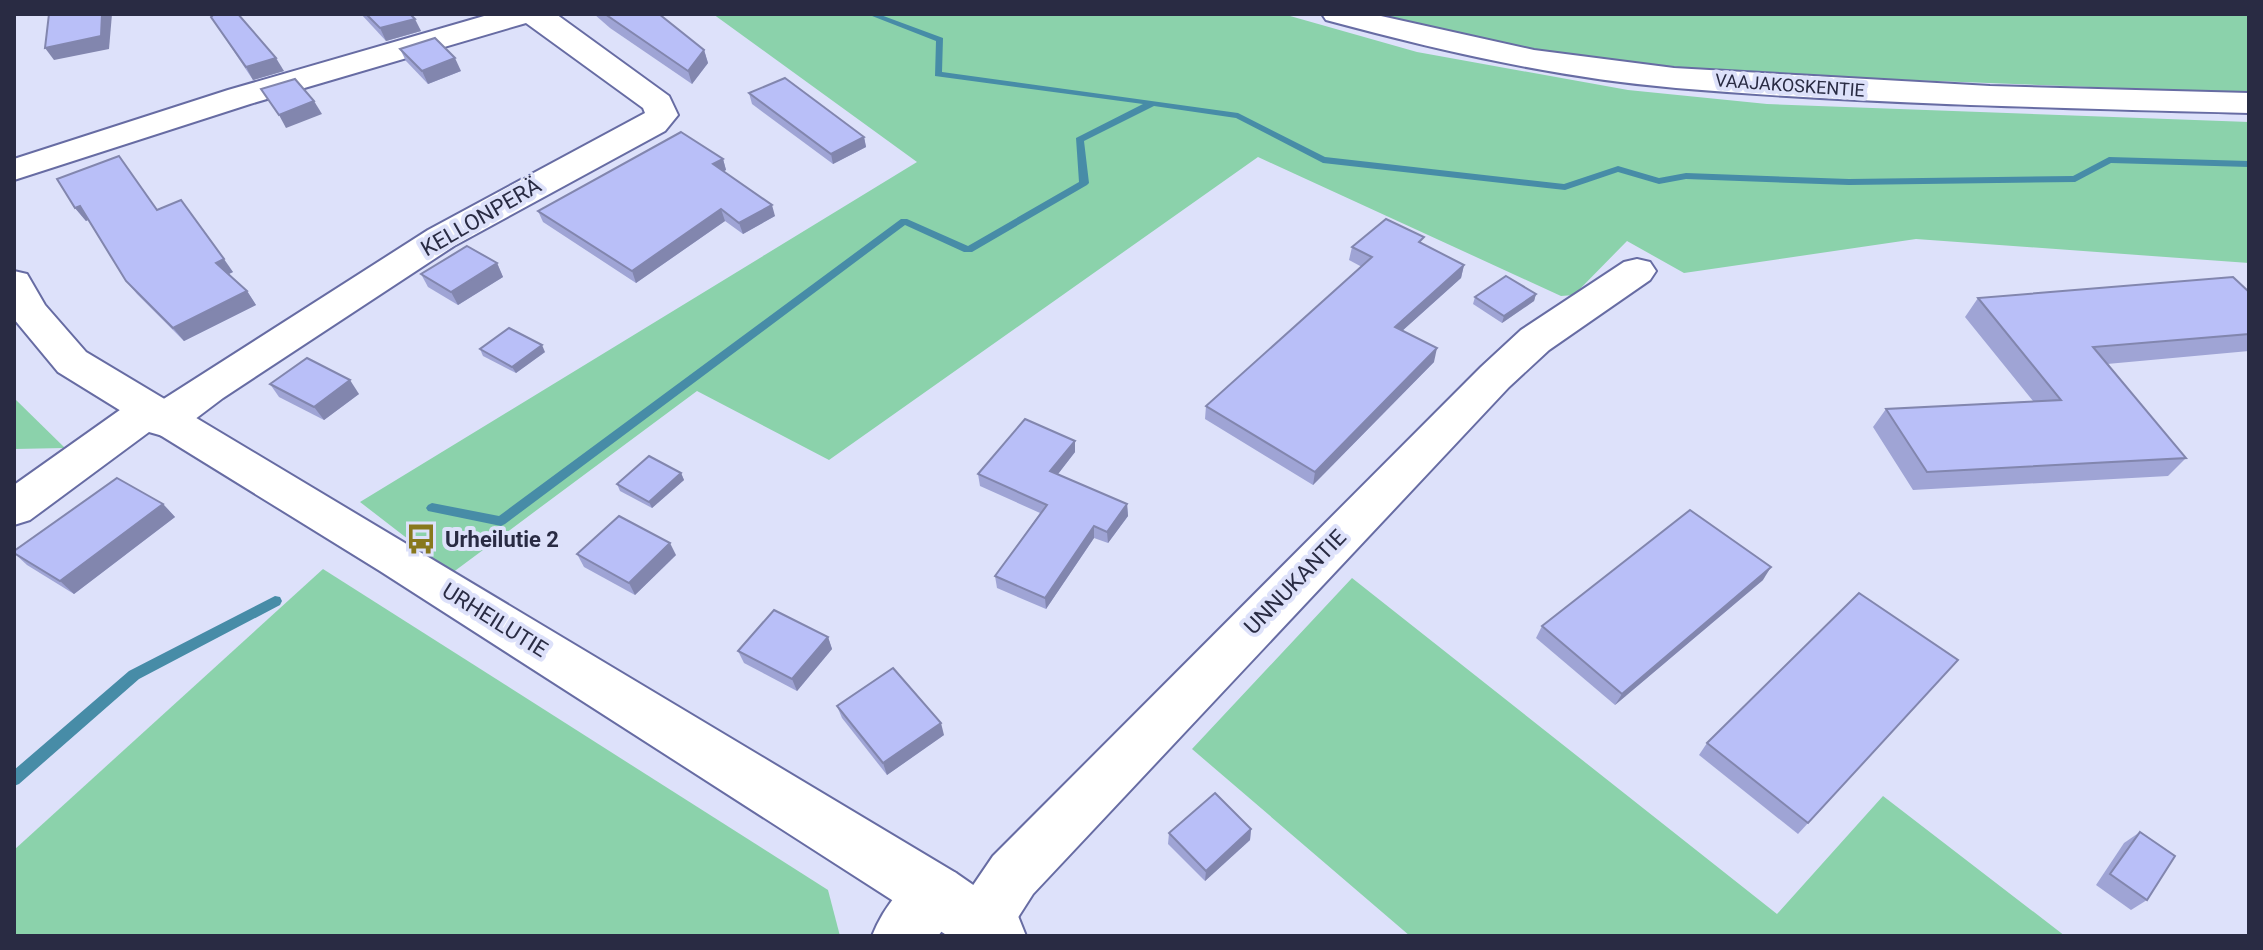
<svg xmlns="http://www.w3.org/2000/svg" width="2263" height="950" font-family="Roboto,sans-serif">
<rect width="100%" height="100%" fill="#dde1fa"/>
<g fill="#8bd2ab">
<path d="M 713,14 L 1283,14 L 1417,52 L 1628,90 L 1767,104 L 2249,122 L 2249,263 L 1916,239 L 1684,273 L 1627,241 L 1574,295 L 1561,296 L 1258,157 L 829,460 L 697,391 L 452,573 L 360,502 L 917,162 Z"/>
<path d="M 1366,14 L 2249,14 L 2249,93 L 1675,71 L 1540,54 Z"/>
<path d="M 14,398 L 65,448 L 14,449 Z"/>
<path d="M 323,569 L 828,890 L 840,936 L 14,936 L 14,850 Z"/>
<path d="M 1352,578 L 1777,914 L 1883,796 L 2065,936 L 1410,936 L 1192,749 Z"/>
</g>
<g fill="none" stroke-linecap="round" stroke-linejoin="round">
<g fill="#478ca7" fill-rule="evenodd">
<path d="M 867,14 L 878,14 L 943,38 L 942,72 L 1238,113 L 1325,157 L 1564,184 L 1618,166 L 1659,178 L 1686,173 L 1849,179 L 2073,176 L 2109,157 L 2249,161 L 2249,167 L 2111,163 L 2075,182 L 1849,185 L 1686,179 L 1659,184 L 1618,172 L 1565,190 L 1323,163 L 1236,118 L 1154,106 L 1084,141 L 1089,183 L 1087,185 L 972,252 L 964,252 L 905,225 L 505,524 L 501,526 L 428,511 L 426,508 L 428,505 L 432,503 L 499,516 L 901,219 L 907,219 L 968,246 L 1079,182 L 1076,138 L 1143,104 L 935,76 L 936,41 Z"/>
<path d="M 275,596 L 280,597 L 282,601 L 280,605 L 139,679 L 19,784 L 14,786 L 14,770 L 129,671 Z"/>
</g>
<g stroke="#676ca3" stroke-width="4">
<g id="street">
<path d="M 491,14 L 556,14 L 669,96 L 678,115 L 665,131 L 454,246 L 223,398 L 178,432 L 163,436 L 149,432 L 30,520 L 14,525 L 14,485 L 134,400 L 149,396 L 162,400 L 428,230 L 645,113 L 643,108 L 526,23 L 250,104 L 14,180 L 14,159 L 228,90 Z"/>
<path d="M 1637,259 L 1650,262 L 1656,271 L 1650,280 L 1549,350 L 1509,387 L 1033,894 L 1006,936 L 958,936 L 952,923 L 961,903 L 993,856 L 1481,367 L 1521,330 L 1624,262 Z"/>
<path d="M 936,865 L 956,873 L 964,893 L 956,913 L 938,936 L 872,936 C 884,906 906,878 936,865 Z"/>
</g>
</g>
<g stroke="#676ca3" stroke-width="4">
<g id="secondary">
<path d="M 1322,14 L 1372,14 L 1534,50 L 1674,68 L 1990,86 L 2249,93 L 2249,113 C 2058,108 1866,104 1676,88 C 1558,78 1441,51 1326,20 Z"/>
<path d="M 14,271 L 27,274 L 45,305 L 86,352 L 956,873 L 1018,916 L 1026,936 L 948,936 L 380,571 L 58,372 L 14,319 Z"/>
</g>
</g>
<use href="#street" fill="#fff" fill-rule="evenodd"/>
<use href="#secondary" fill="#fff" fill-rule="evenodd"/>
</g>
<g fill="#9fa4d5">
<path d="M 361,14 L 410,14 L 421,31 L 386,41 Z"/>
<path d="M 594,14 L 659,14 L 704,50 L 708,63 L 692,84 L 610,28 Z"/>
<path d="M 211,17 L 284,71 L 253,80 Z"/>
<path d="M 400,49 L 461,71 L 428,84 L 406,61 Z"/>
<path d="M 749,93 L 864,137 L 866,147 L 833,164 L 752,104 Z"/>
<path d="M 723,159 L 726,170 L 724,171 L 775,216 L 743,234 L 725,221 L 636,283 L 543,222 L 538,211 Z"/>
<path d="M 75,208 L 157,210 L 233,272 L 228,274 L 247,291 L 256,305 L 184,341 L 137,294 L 126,281 L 88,220 L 86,221 Z"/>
<path d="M 1423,244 L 1464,265 L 1461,278 L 1402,331 L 1434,362 L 1313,485 L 1205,419 L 1206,406 L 1362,267 L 1349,260 L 1352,247 Z"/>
<path d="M 497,263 L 503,277 L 458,305 L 428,287 L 421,274 Z"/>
<path d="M 2249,292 L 2249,351 L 2107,364 L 2186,458 L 2168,476 L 1913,490 L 1873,427 L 1886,409 L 2033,401 L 1965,317 L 1978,298 Z"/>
<path d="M 1536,294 L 1534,301 L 1502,323 L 1473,304 L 1475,297 Z"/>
<path d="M 480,349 L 545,352 L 516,373 L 483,356 Z"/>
<path d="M 270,384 L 359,394 L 324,420 L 279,397 Z"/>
<path d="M 1075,441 L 1075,452 L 1058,474 L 1127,504 L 1128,516 L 1108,543 L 1094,538 L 1046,609 L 997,588 L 995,576 L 1040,513 L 980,486 L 978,474 Z"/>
<path d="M 681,473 L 684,480 L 652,508 L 620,491 L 617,484 Z"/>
<path d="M 163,504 L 175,517 L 74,594 L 27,565 L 14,553 Z"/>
<path d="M 577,554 L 676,555 L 635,595 L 584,567 Z"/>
<path d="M 1763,580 L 1615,705 L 1536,638 L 1542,626 Z"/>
<path d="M 828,637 L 832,649 L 797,691 L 744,663 L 738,651 Z"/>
<path d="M 1958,660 L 1798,834 L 1699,755 L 1707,743 Z"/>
<path d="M 837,706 L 944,735 L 887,775 L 842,718 Z"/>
<path d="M 1251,829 L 1250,840 L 1205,881 L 1168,844 L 1169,833 Z"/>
<path d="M 2140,832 L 2147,900 L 2131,910 L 2096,885 L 2124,843 Z"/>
</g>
<g fill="#8286ae">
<path d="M 102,14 L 112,14 L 109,49 L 54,60 L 45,48 Z"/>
<path d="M 415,19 L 421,31 L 386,41 L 380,28 Z"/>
<path d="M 704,50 L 708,63 L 692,84 L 688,71 Z"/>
<path d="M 276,58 L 284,71 L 253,80 L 246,67 Z"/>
<path d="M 455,58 L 461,71 L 428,84 L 422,71 Z"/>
<path d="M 314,101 L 322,114 L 286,128 L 279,115 Z"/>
<path d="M 864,137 L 866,147 L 833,164 L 831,154 Z"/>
<path d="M 723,159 L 726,170 L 716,175 L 713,164 Z"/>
<path d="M 772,205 L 775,216 L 743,234 L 739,223 Z"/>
<path d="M 80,206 L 90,219 L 86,221 L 75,208 Z"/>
<path d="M 721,209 L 725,221 L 636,283 L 632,271 Z"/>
<path d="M 224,259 L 233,272 L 225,276 L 216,263 Z"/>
<path d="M 497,263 L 503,277 L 458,305 L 451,292 Z"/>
<path d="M 1464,265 L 1461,278 L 1392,340 L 1395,327 Z"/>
<path d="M 247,291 L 256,305 L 184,341 L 173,328 Z"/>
<path d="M 1536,294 L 1534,301 L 1502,323 L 1504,316 Z"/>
<path d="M 542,345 L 545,352 L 516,373 L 512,367 Z"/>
<path d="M 1437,348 L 1434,362 L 1313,485 L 1315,472 Z"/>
<path d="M 350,380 L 359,394 L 324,420 L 314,407 Z"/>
<path d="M 1075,441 L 1075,452 L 1051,483 L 1050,471 Z"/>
<path d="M 681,473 L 684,480 L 652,508 L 649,502 Z"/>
<path d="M 163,504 L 175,517 L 74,594 L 60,581 Z"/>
<path d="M 1127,504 L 1128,516 L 1108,543 L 1107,532 Z"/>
<path d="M 1094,526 L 1094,538 L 1046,609 L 1045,598 Z"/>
<path d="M 670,543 L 676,555 L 635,595 L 629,583 Z"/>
<path d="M 1771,567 L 1763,580 L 1615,705 L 1622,694 Z"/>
<path d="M 828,637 L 832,649 L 797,691 L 792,679 Z"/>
<path d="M 941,723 L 944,735 L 887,775 L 883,763 Z"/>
<path d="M 1251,829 L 1250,840 L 1205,881 L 1206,871 Z"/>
</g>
<g fill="#b9bff8" stroke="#8286ae" stroke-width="2">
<path d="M 49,14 L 102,14 L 101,36 L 45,48 Z"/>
<path d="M 214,14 L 238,14 L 276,58 L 246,67 L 211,17 Z"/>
<path d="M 366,14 L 410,14 L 415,19 L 380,28 Z"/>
<path d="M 605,14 L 659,14 L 704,50 L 688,71 Z"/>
<path d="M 435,38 L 455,58 L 422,71 L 400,49 Z"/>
<path d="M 785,78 L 864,137 L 831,154 L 749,93 Z"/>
<path d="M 295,79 L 314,101 L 279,115 L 261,89 Z"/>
<path d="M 681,132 L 723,159 L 713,164 L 772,205 L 739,223 L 721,209 L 632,271 L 538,211 Z"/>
<path d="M 119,156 L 157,210 L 181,200 L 224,259 L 216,263 L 247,291 L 173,328 L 126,281 L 80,206 L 75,208 L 57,179 Z"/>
<path d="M 1386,219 L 1424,237 L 1419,242 L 1464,265 L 1395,327 L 1437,348 L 1315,472 L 1206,406 L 1372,257 L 1352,247 Z"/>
<path d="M 467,246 L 497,263 L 451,292 L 421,274 Z"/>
<path d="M 1506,276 L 1536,294 L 1504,316 L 1475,297 Z"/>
<path d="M 2233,277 L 2249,292 L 2249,334 L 2093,347 L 2186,458 L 1927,472 L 1886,409 L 2061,400 L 1978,298 Z"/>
<path d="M 509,328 L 542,345 L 512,367 L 480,349 Z"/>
<path d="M 307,358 L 350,380 L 314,407 L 270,384 Z"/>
<path d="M 1025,419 L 1075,441 L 1050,471 L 1127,504 L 1107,532 L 1094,526 L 1045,598 L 995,576 L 1047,505 L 978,474 Z"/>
<path d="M 649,456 L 681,473 L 649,502 L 617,484 Z"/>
<path d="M 117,478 L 163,504 L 60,581 L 14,553 L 14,551 Z"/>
<path d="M 1690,510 L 1771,567 L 1622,694 L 1542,626 Z"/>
<path d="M 619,516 L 670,543 L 629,583 L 577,554 Z"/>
<path d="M 1859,593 L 1958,660 L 1808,823 L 1707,743 Z"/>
<path d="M 774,610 L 828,637 L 792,679 L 738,651 Z"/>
<path d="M 893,668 L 941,723 L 883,763 L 837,706 Z"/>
<path d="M 1215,793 L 1251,829 L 1206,871 L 1169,833 Z"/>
<path d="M 2140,832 L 2175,856 L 2147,900 L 2110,874 Z"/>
</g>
<defs>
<g id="bus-bare" transform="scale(2.4)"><path d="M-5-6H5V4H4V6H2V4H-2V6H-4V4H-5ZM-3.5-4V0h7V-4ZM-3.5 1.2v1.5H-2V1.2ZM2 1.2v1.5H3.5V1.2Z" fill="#88781d" stroke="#dde1fa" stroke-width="2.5" paint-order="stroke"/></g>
</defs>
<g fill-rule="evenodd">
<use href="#bus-bare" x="421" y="539"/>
</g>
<g text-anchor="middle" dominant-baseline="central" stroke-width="8" stroke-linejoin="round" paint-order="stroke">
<g font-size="18" fill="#292b43" stroke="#dde1fa">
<text transform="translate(1790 85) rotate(4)">VAAJAKOSKENTIE</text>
</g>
<g font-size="22" fill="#292b43" stroke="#dde1fa">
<text transform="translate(481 217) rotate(-30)">KELLONPERÄ</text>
<text transform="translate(1295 582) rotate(-46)">UNNUKANTIE</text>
<text transform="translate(495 620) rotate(32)">URHEILUTIE</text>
</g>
<g font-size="22" font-weight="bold" fill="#292b43" stroke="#dde1fa" text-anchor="start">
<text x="445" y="539">Urheilutie 2</text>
</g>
</g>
<rect width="2263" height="950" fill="none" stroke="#292b43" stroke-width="32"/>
</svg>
